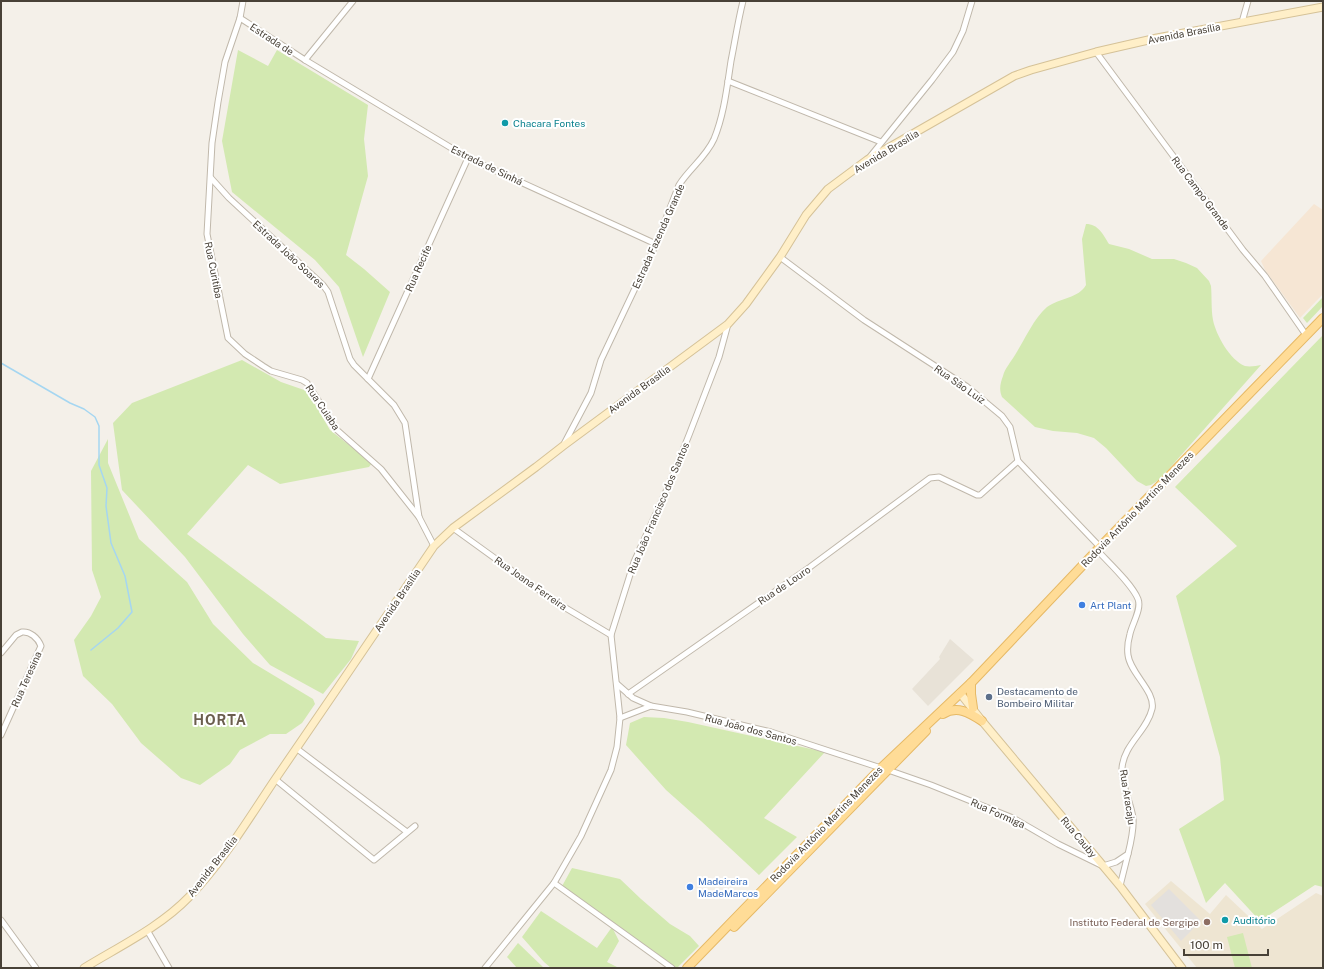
<svg xmlns="http://www.w3.org/2000/svg" width="1324" height="969" font-family="'Public Sans',sans-serif">
<rect width="100%" height="100%" fill="#f4f0e9"/>
<path fill="#e8e2d7" d="M 950,639 L 974,660 L 928,706 L 912,689 L 940,659 L 939,657 Z"/>
<path fill="#f6e6d4" d="M 1314,204 L 1323,210 L 1323,294 L 1300,318 L 1265,270 L 1261,261 Z"/>
<path fill="#eee5d2" d="M 1171,881 L 1210,914 L 1226,895 L 1262,929 L 1316,893 L 1323,896 L 1323,968 L 1197,968 L 1145,904 Z"/>
<g fill="#d3e9b1">
<path d="M 238,50 L 268,66 L 277,50 L 368,105 L 364,139 L 368,176 L 346,255 L 364,269 L 390,292 L 363,357 L 339,287 L 315,260 L 232,192 L 222,141 Z"/>
<path d="M 1086,224 C 1098,224 1103,234 1109,244 L 1129,249 L 1152,259 L 1174,259 L 1186,263 L 1197,268 L 1209,281 L 1211,286 C 1212,297 1211,309 1213,320 C 1216,335 1230,360 1245,366 C 1250,367 1256,366 1261,365 L 1160,479 L 1151,485 L 1146,486 L 1137,481 L 1106,448 L 1094,438 L 1077,433 L 1053,431 L 1035,427 L 1002,397 C 999,390 1000,384 1003,376 C 1005,368 1011,362 1015,355 C 1024,341 1034,318 1047,307 C 1060,298 1079,298 1086,285 L 1082,239 Z"/>
<path d="M 1323,297 L 1323,306 L 1307,323 L 1303,318 Z"/>
<path d="M 1323,335 L 1323,887 L 1315,885 L 1260,921 L 1225,883 L 1206,903 L 1179,829 L 1224,800 L 1220,757 L 1176,596 L 1237,546 L 1175,487 Z"/>
<path d="M 242,360 L 281,382 L 307,391 L 330,430 L 372,463 L 369,467 L 280,484 L 248,465 L 187,534 L 326,638 L 359,641 L 351,659 L 323,694 L 270,665 L 243,634 L 185,557 L 122,490 L 113,423 L 132,403 Z"/>
<path d="M 108,439 L 108,463 L 139,539 L 187,582 L 213,624 L 253,663 L 313,699 L 315,704 L 302,723 L 286,734 L 270,734 L 240,750 L 230,764 L 200,785 L 181,778 L 141,743 L 112,704 L 83,676 L 74,640 L 91,616 L 101,597 L 92,570 L 91,471 Z"/>
<path d="M 644,717 L 664,718 L 688,722 L 825,752 L 764,818 L 797,837 L 759,875 L 701,821 L 666,790 L 626,745 L 630,723 Z"/>
<path d="M 572,868 L 620,879 L 641,899 L 670,924 L 690,936 L 699,946 L 677,968 L 561,888 Z"/>
<path d="M 541,911 L 597,948 L 612,927 L 619,941 L 607,962 L 619,968 L 551,968 L 544,962 L 522,937 Z"/>
<path d="M 1243,933 L 1252,968 L 1235,968 L 1227,937 Z"/>
<path d="M 518,943 L 544,968 L 517,968 L 507,957 Z"/>
</g>
<path fill="#e3e0dd" d="M 1169,889 L 1201,921 L 1181,941 L 1151,905 Z"/>
<g fill="none" stroke-linecap="round" stroke-linejoin="round">
<path stroke="#a5d6f1" stroke-width="1.5" d="M 1,363 L 70,403 L 84,409 L 95,417 L 99,426 L 99,465 L 107,488 L 106,506 L 111,543 L 125,576 L 132,612 L 118,628 L 91,650"/>
<g stroke="#c0b8ab" stroke-width="7">
<g id="street">
<path d="M 243,1 L 240,18 L 225,62 L 218,102 L 212,143 L 207,234 L 228,338 L 245,354 L 263,366 L 271,371 L 302,380 L 307,383 L 337,430 L 381,469 L 419,517"/>
<path d="M 240,18 L 305,60 L 468,158 L 656,244"/>
<path d="M 1242,22 L 1248,1"/>
<path d="M 1096,52 L 1243,250 L 1265,276 L 1306,335"/>
<path d="M 305,60 L 353,1"/>
<path d="M 728,81 L 881,142"/>
<path d="M 869,158 L 932,80 L 953,52 L 963,31 L 972,1"/>
<path d="M 211,178 L 229,198 L 323,285 L 328,292 L 350,359 L 354,365 L 394,405 L 405,423 L 419,517 L 434,546"/>
<path d="M 780,257 L 864,320 L 966,386 L 1002,416 L 1010,427 L 1018,461 L 1100,547"/>
<path d="M 368,379 L 468,158"/>
<path d="M 564,444 L 591,393 L 601,360 L 656,244 L 679,185 C 689,169 706,157 714,139 C 724,115 727,87 731,61 C 735,41 738,21 743,1"/>
<path d="M 453,528 L 554,601 L 611,635"/>
<path d="M 1,653 L 16,635 L 22,632 C 30,631 38,638 41,646 L 1,735"/>
<path d="M 617,684 L 633,698 L 651,706"/>
<path d="M 628,694 L 810,567 L 930,478 L 939,477 L 977,495 L 980,495 L 1018,461"/>
<path d="M 620,718 L 651,706 L 687,712 L 771,732 L 881,768"/>
<path d="M 296,748 L 407,832"/>
<path d="M 888,770 L 931,785 L 1013,818 L 1058,844 L 1103,866 L 1116,862 L 1128,854 C 1131,842 1134,830 1133,818 C 1131,802 1121,785 1122,768 C 1124,744 1147,731 1152,709 C 1156,692 1130,673 1128,655 C 1127,648 1128,641 1130,634 C 1132,624 1142,609 1138,599 C 1132,584 1108,562 1097,550"/>
<path d="M 275,779 L 374,860 L 415,826"/>
<path d="M 554,883 L 672,968"/>
<path d="M 1120,886 L 1128,854"/>
<path d="M 1,920 L 36,968"/>
<path d="M 147,930 L 169,968"/>
<path d="M 485,968 L 554,883 L 581,836 L 611,770 L 617,747 L 620,718 L 611,635 L 634,562 L 668,487 L 689,435 L 719,357 L 728,324"/>
</g>
</g>
<g stroke="#d5c298" stroke-width="9">
<g id="secondary">
<path d="M 960,693 L 982,721 L 1120,886 L 1182,968"/>
<path d="M 84,968 C 120,946 160,927 189,897 C 223,862 249,818 276,778 C 329,701 382,623 434,546 L 453,528 L 536,467 L 563,446 L 728,324 L 746,304 L 780,257 L 806,215 L 828,189 L 867,160 L 1014,76 L 1031,70 L 1096,52 L 1157,38 L 1323,7"/>
</g>
</g>
<g stroke="#e6b966" stroke-width="10">
<g id="primary">
<path d="M 971,683 L 971,694 L 973,708"/>
<path d="M 943,714 C 957,705 970,713 982,721"/>
<path d="M 734,927 L 926,731"/>
<path d="M 687,968 L 881,768 L 971,683 L 1100,547 L 1323,318"/>
</g>
</g>
<use href="#street" stroke="#fff" stroke-width="5"/>
<use href="#secondary" stroke="#ffefc8" stroke-width="7"/>
<use href="#primary" stroke="#ffdc97" stroke-width="8"/>
</g>
<g fill="#0f9aa8" stroke="#fff" stroke-width="1.5">
<circle cx="505" cy="123" r="4"/>
<circle cx="1225" cy="920" r="4"/>
</g>
<g fill="#3f7fe0" stroke="#fff" stroke-width="1.5">
<circle cx="1082" cy="605" r="4"/>
<circle cx="690" cy="887" r="4"/>
</g>
<circle fill="#5c6f8a" stroke="#fff" stroke-width="1.5" cx="989" cy="697" r="4"/>
<circle fill="#8d6e63" stroke="#fff" stroke-width="1.5" cx="1207" cy="922" r="4"/>
<g text-anchor="middle" dominant-baseline="central" stroke-width="4" stroke-linejoin="round" paint-order="stroke">
<g font-size="10" fill="#484137" stroke="#fff">
<text transform="translate(1184 33) rotate(-11)">Avenida Brasília</text>
<text transform="translate(272 39) rotate(33)">Estrada de</text>
<text transform="translate(886 151) rotate(-31)">Avenida Brasília</text>
<text transform="translate(487 165) rotate(26)">Estrada de Sinhá</text>
<text transform="translate(1201 193) rotate(53)">Rua Campo Grande</text>
<text transform="translate(658 236) rotate(-66)">Estrada Fazenda Grande</text>
<text transform="translate(289 254) rotate(43)">Estrada João Soares</text>
<text transform="translate(418 268) rotate(-66)">Rua Recife</text>
<text transform="translate(214 270) rotate(79)">Rua Curitiba</text>
<text transform="translate(960 384) rotate(35)">Rua São Luiz</text>
<text transform="translate(639 389) rotate(-36)">Avenida Brasília</text>
<text transform="translate(323 407) rotate(56)">Rua Cuiaba</text>
<text transform="translate(658 508) rotate(-67)">Rua João Francisco dos Santos</text>
<text transform="translate(1137 509) rotate(-46)">Rodovia Antônio Martins Menezes</text>
<text transform="translate(531 583) rotate(35)">Rua Joana Ferreira</text>
<text transform="translate(784 585) rotate(-34)">Rua de Louro</text>
<text transform="translate(397 600) rotate(-56)">Avenida Brasília</text>
<text transform="translate(26 679) rotate(-66)">Rua Teresina</text>
<text transform="translate(751 729) rotate(15)">Rua João dos Santos</text>
<text transform="translate(1128 797) rotate(81)">Rua Aracaju</text>
<text transform="translate(998 813) rotate(24)">Rua Formiga</text>
<text transform="translate(826 824) rotate(-46)">Rodovia Antônio Martins Menezes</text>
<text transform="translate(1079 837) rotate(50)">Rua Cauby</text>
<text transform="translate(212 866) rotate(-52)">Avenida Brasília</text>
</g>
<g font-size="10" fill="#0d838f" stroke="#fff" text-anchor="start">
<text x="513" y="123">Chacara Fontes</text>
<text x="1233" y="920">Auditório</text>
</g>
<g font-size="10" fill="#366cbe" stroke="#fff" text-anchor="start">
<text x="1090" y="605">Art Plant</text>
<text x="698" y="881">Madeireira<tspan x="698" dy="12">MadeMarcos</tspan></text>
</g>
<g font-size="10" fill="#4e5e75" stroke="#fff" text-anchor="start">
<text x="997" y="691">Destacamento de<tspan x="997" dy="12">Bombeiro Militar</tspan></text>
</g>
<g font-size="10" fill="#785e54" stroke="#fff" text-anchor="end">
<text x="1199" y="922">Instituto Federal de Sergipe</text>
</g>
<g font-size="14" font-weight="bold" letter-spacing="1" fill="#6b5e4e" stroke="#fff">
<text x="220" y="720">HORTA</text>
</g>
</g>
<rect width="1324" height="969" fill="none" stroke="#484137" stroke-width="4"/>
<path d="M1184 949v6h84v-6" fill="none" stroke="#484137" stroke-width="2"/>
<text x="1190" y="949" font-size="12" fill="#484137" stroke="#ffffff" stroke-width="3" paint-order="stroke">100 m</text>
</svg>
